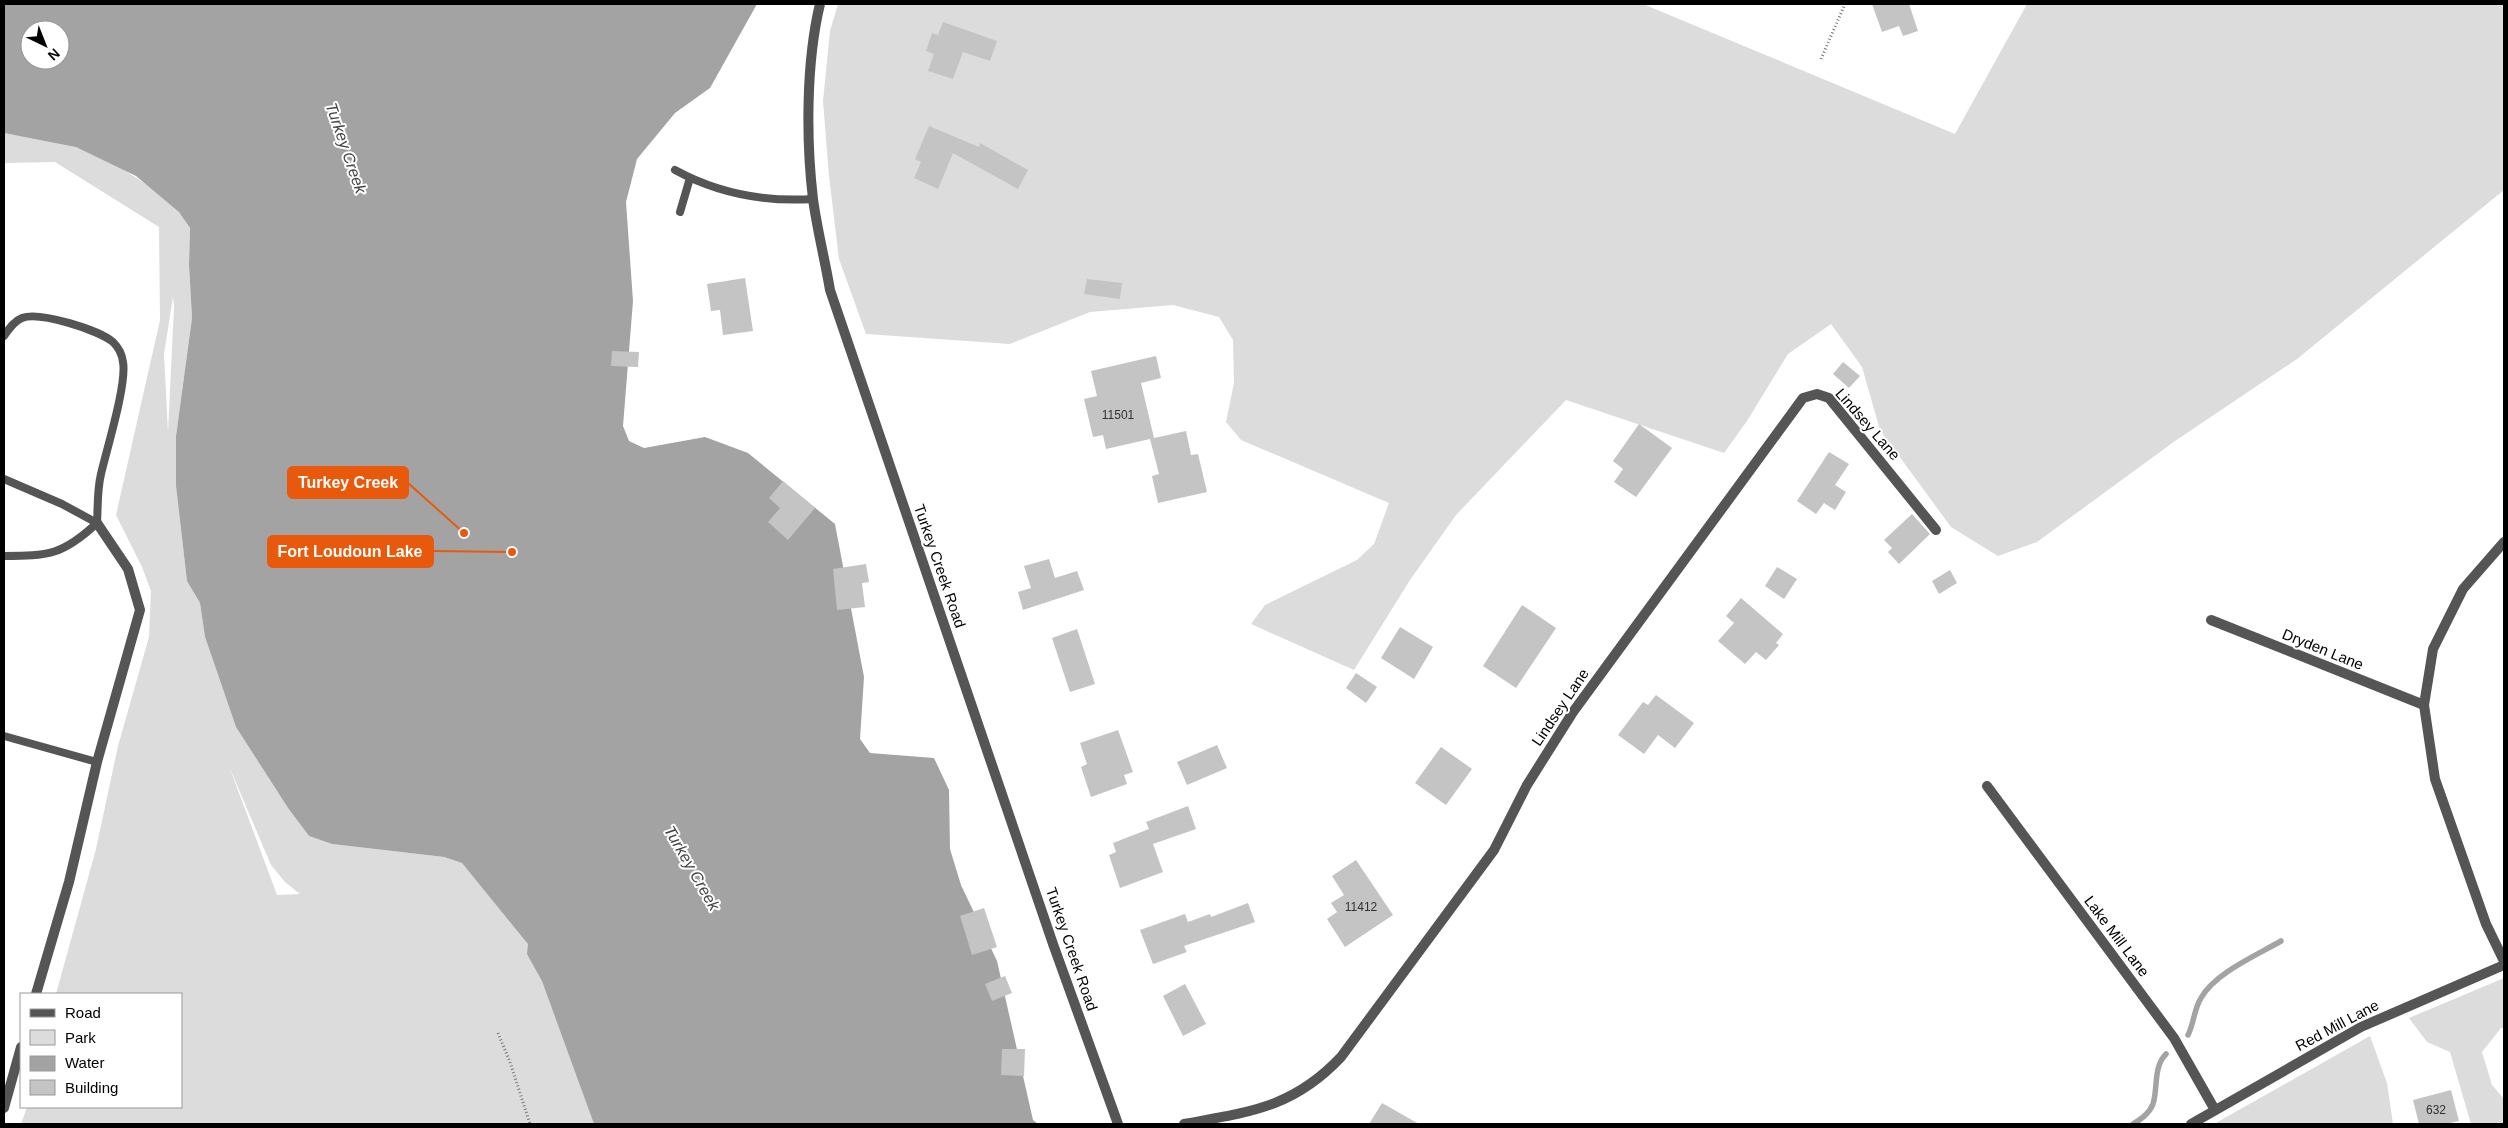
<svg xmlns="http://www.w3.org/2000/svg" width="2508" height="1128" font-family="Helvetica,sans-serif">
<rect width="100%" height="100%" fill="#fff"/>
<g fill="#dcdcdc" fill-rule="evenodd">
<path d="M 838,4 L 1643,4 L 1955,134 L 2027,4 L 2504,4 L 2504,190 L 2297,359 L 2175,441 L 2037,542 L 1998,556 L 1951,527 L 1880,430 L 1862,367 L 1831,324 L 1788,354 L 1747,421 L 1724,453 L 1566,400 L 1456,515 L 1410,580 L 1354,670 L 1251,624 L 1265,605 L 1357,560 L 1374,544 L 1389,503 L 1241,440 L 1226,422 L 1234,383 L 1233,340 L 1219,317 L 1173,305 L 1090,312 L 1010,344 L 866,334 L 839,259 L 829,176 L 823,101 L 830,31 Z"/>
<path d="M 4,133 C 27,138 54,139 76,147 C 117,160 150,189 187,211 L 185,221 L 190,228 L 189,265 L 192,318 L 176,436 L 176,486 L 187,581 L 200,603 L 205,637 L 236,727 L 288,808 L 309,836 L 332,844 L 444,857 L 462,863 L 482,887 L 539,942 L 581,1087 L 594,1124 L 21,1124 L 27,1107 L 181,1107 L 181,994 L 56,994 L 96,849 L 118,746 L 149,637 L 151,591 L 142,567 L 116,515 L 160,320 L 159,227 L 55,162 L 4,163 ZM 173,297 L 174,307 L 168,432 L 164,354 ZM 229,766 L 271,865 L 285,882 L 300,894 L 277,895 Z"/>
<path d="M 2504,978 L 2504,1028 L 2501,1028 L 2482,1052 L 2492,1085 L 2504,1099 L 2504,1124 L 2471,1124 L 2450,1052 L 2427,1042 L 2409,1018 Z"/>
<path d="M 2370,1036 L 2387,1083 L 2393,1124 L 2214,1124 Z"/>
</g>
<path fill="#a3a3a3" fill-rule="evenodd" d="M 4,4 L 757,4 L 710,88 L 675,113 L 637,159 L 626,202 L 633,301 L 623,426 L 629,441 L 644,448 L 705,437 L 748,453 L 835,524 L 864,677 L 860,739 L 870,753 L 934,758 L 949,790 L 950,849 L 961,885 L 997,961 L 1033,1120 L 1038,1124 L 594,1124 L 542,981 L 527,954 L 528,944 L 462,863 L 444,857 L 332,844 L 309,836 L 288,808 L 236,727 L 205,637 L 200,603 L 187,581 L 176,486 L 176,436 L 192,318 L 189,265 L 190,228 L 179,212 L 136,176 L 76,147 L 4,133 ZM 30,30 L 60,30 L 60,60 L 30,60 Z"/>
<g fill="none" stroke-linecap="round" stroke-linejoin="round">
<g stroke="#a3a3a3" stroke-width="5.5">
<path d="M 2188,1035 C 2194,1023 2194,1009 2201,998 C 2215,973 2257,955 2281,941"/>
<path d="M 2133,1124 C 2141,1119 2149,1114 2153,1104 C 2158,1089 2153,1067 2166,1054"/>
</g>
</g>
<g fill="#c4c4c4">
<path d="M 1872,4 L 1909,4 L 1918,31 L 1903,36 L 1899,26 L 1882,32 Z"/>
<path d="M 943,22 L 997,41 L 990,61 L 963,52 L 953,79 L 928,71 L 934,54 L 926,51 L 932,33 L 938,35 Z"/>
<path d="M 929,126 L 979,147 L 980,143 L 1028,170 L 1018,189 L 953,153 L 938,189 L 914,178 L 921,162 L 915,159 Z"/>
<path d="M 745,278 L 753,331 L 723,335 L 720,310 L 711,311 L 707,284 Z"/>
<path d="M 1087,279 L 1122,283 L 1120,299 L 1084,294 Z"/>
<path d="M 612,351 L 639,352 L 638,367 L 611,366 Z"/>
<path d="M 1156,356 L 1161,378 L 1141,383 L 1154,438 L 1186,431 L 1191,455 L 1198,454 L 1207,492 L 1158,503 L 1152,476 L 1159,474 L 1150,439 L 1106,449 L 1103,435 L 1093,437 L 1084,399 L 1097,396 L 1091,371 Z"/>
<path d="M 1843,362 L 1860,376 L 1849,388 L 1833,374 Z"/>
<path d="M 1639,424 L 1672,448 L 1636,497 L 1614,482 L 1623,469 L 1613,461 Z"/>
<path d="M 1829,452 L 1849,464 L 1835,485 L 1846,492 L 1835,510 L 1824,503 L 1816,514 L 1797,501 Z"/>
<path d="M 783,481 L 815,508 L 788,540 L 768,522 L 780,508 L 769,498 Z"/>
<path d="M 1912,514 L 1930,534 L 1899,564 L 1888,552 L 1892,548 L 1884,540 Z"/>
<path d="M 1049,559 L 1055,578 L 1077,571 L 1084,590 L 1023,610 L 1018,592 L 1031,588 L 1024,566 Z"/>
<path d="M 866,564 L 869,582 L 862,583 L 865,607 L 837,610 L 833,569 Z"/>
<path d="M 1777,567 L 1797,579 L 1784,599 L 1765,586 Z"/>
<path d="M 1950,570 L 1957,583 L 1939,594 L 1932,581 Z"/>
<path d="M 1741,598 L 1783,634 L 1776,643 L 1779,645 L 1766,660 L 1756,652 L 1745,664 L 1718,641 L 1734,623 L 1726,616 Z"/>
<path d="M 1522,605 L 1556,628 L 1516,688 L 1483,666 Z"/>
<path d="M 1400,627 L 1433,647 L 1414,679 L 1381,658 Z"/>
<path d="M 1077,629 L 1095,684 L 1070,692 L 1052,638 Z"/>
<path d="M 1356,673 L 1377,687 L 1366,703 L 1346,688 Z"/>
<path d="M 1656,695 L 1694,723 L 1675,748 L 1658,735 L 1644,754 L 1618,735 L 1643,702 L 1648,705 Z"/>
<path d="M 1118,730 L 1133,772 L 1124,775 L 1127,784 L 1091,797 L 1081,767 L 1087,764 L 1080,743 Z"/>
<path d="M 1217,745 L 1227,768 L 1187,785 L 1177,762 Z"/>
<path d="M 1441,747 L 1472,769 L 1446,805 L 1415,783 Z"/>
<path d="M 1188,806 L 1196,829 L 1153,844 L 1163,872 L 1120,888 L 1109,855 L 1116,852 L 1113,843 L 1149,829 L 1146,822 Z"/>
<path d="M 1356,860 L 1393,915 L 1345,947 L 1327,919 L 1337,912 L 1331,903 L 1344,895 L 1332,876 Z"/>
<path d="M 1248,903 L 1255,922 L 1184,946 L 1187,952 L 1153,964 L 1140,930 L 1185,914 L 1188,922 L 1210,914 L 1211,917 Z"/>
<path d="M 984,908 L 997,947 L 972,955 L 960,916 Z"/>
<path d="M 1005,976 L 1012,993 L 992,1001 L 985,984 Z"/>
<path d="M 1185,984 L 1206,1024 L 1183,1036 L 1163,996 Z"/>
<path d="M 1002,1049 L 1025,1049 L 1024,1076 L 1001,1075 Z"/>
<path d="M 2451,1090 L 2459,1121 L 2445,1124 L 2419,1124 L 2413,1100 Z"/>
<path d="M 1382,1103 L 1419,1124 L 1369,1124 Z"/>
</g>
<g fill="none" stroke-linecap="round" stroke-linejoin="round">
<g stroke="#777" stroke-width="3" stroke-dasharray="1 2.5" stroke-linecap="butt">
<path d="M 1821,59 L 1845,4"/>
<path d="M 498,1033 L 510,1062 L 530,1124"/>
</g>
<g stroke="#555" stroke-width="8">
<path d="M 675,170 C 717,193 765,202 813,199"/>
<path d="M 680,212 L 690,178"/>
<path d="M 4,336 C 9,329 14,321 22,318 C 39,311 99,330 113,342 C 118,347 122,354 123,362 C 127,384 107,448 101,474 C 97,490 98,507 97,523 C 63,555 48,556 4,556"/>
<path d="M 4,479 L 62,504 L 97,523"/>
<path d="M 4,736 L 97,762"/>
</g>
<g stroke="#555" stroke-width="10">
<path d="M 2504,542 L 2463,589 L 2433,649 L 2424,705 L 2435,779 L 2486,924 L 2504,961"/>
<path d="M 2211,620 L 2424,705"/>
<path d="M 1987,786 L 2174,1038 L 2215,1110"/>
<path d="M 36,994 L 69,882 L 97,762 L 140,610 L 128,569 L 97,523"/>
<path d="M 4,1108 L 21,1047"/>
<path d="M 1184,1124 C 1249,1112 1293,1108 1341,1057 L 1494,850 L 1527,785 L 1573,712 L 1803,398 L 1817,394 L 1829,398 L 1936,530"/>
<path d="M 2191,1124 L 2361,1027 L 2504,965"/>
</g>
<path stroke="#555" stroke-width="10" d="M 820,4 C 806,62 806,140 813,199 C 817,229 825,260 830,290 L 1053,944 L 1118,1124"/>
</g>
<g text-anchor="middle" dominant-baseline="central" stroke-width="4" stroke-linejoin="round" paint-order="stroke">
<g font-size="12" fill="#313131">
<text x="1118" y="415">11501</text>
<text x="1361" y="907">11412</text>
<text x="2436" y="1110">632</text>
</g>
<g font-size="15" fill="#000" stroke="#fff">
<text transform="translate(1868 424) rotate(49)">Lindsey Lane</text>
<text transform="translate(940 566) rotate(71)">Turkey Creek Road</text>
<text transform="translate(2323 649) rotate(22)">Dryden Lane</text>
<text transform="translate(1560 707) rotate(-56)">Lindsey Lane</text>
<text transform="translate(2117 936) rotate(53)">Lake Mill Lane</text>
<text transform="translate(1072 949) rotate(71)">Turkey Creek Road</text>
<text transform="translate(2337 1025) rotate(-28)">Red Mill Lane</text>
</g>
<g font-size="16" font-style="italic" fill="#444" stroke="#fff">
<text transform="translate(346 148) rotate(71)">Turkey Creek</text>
<text transform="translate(692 868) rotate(60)">Turkey Creek</text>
</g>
</g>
<path fill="none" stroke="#e8590c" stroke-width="2" d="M464 533L408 483M512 552L433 551"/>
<g fill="#e8590c" stroke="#fff" stroke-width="2">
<circle cx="464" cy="533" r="5"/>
<circle cx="512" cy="552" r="5"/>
</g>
<g fill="#e8590c" stroke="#e8590c" stroke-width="2">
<rect x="288" y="467" width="120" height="31" rx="5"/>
<rect x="268" y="536" width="165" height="31" rx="5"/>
</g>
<g font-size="16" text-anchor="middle" font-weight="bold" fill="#fff">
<text x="348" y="488">Turkey Creek</text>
<text x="350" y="557">Fort Loudoun Lake</text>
</g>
<rect width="2508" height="1128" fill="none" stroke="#000000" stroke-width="10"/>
<rect x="20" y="993" width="162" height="115" fill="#ffffff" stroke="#999999"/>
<rect x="30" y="1009" width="25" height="8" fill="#555555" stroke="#999999"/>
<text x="65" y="1018" font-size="15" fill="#000000">Road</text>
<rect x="30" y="1030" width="25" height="15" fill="#dcdcdc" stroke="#999999"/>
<text x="65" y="1043" font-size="15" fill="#000000">Park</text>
<rect x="30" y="1056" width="25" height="15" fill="#a3a3a3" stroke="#999999"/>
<text x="65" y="1068" font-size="15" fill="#000000">Water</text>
<rect x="30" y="1080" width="25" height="15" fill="#c4c4c4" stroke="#999999"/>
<text x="65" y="1093" font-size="15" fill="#000000">Building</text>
<g transform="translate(45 45) rotate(137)"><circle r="24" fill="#ffffff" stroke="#999999"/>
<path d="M0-4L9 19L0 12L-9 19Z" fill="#000000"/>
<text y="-8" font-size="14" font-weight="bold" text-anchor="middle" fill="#000000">N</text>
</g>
</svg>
